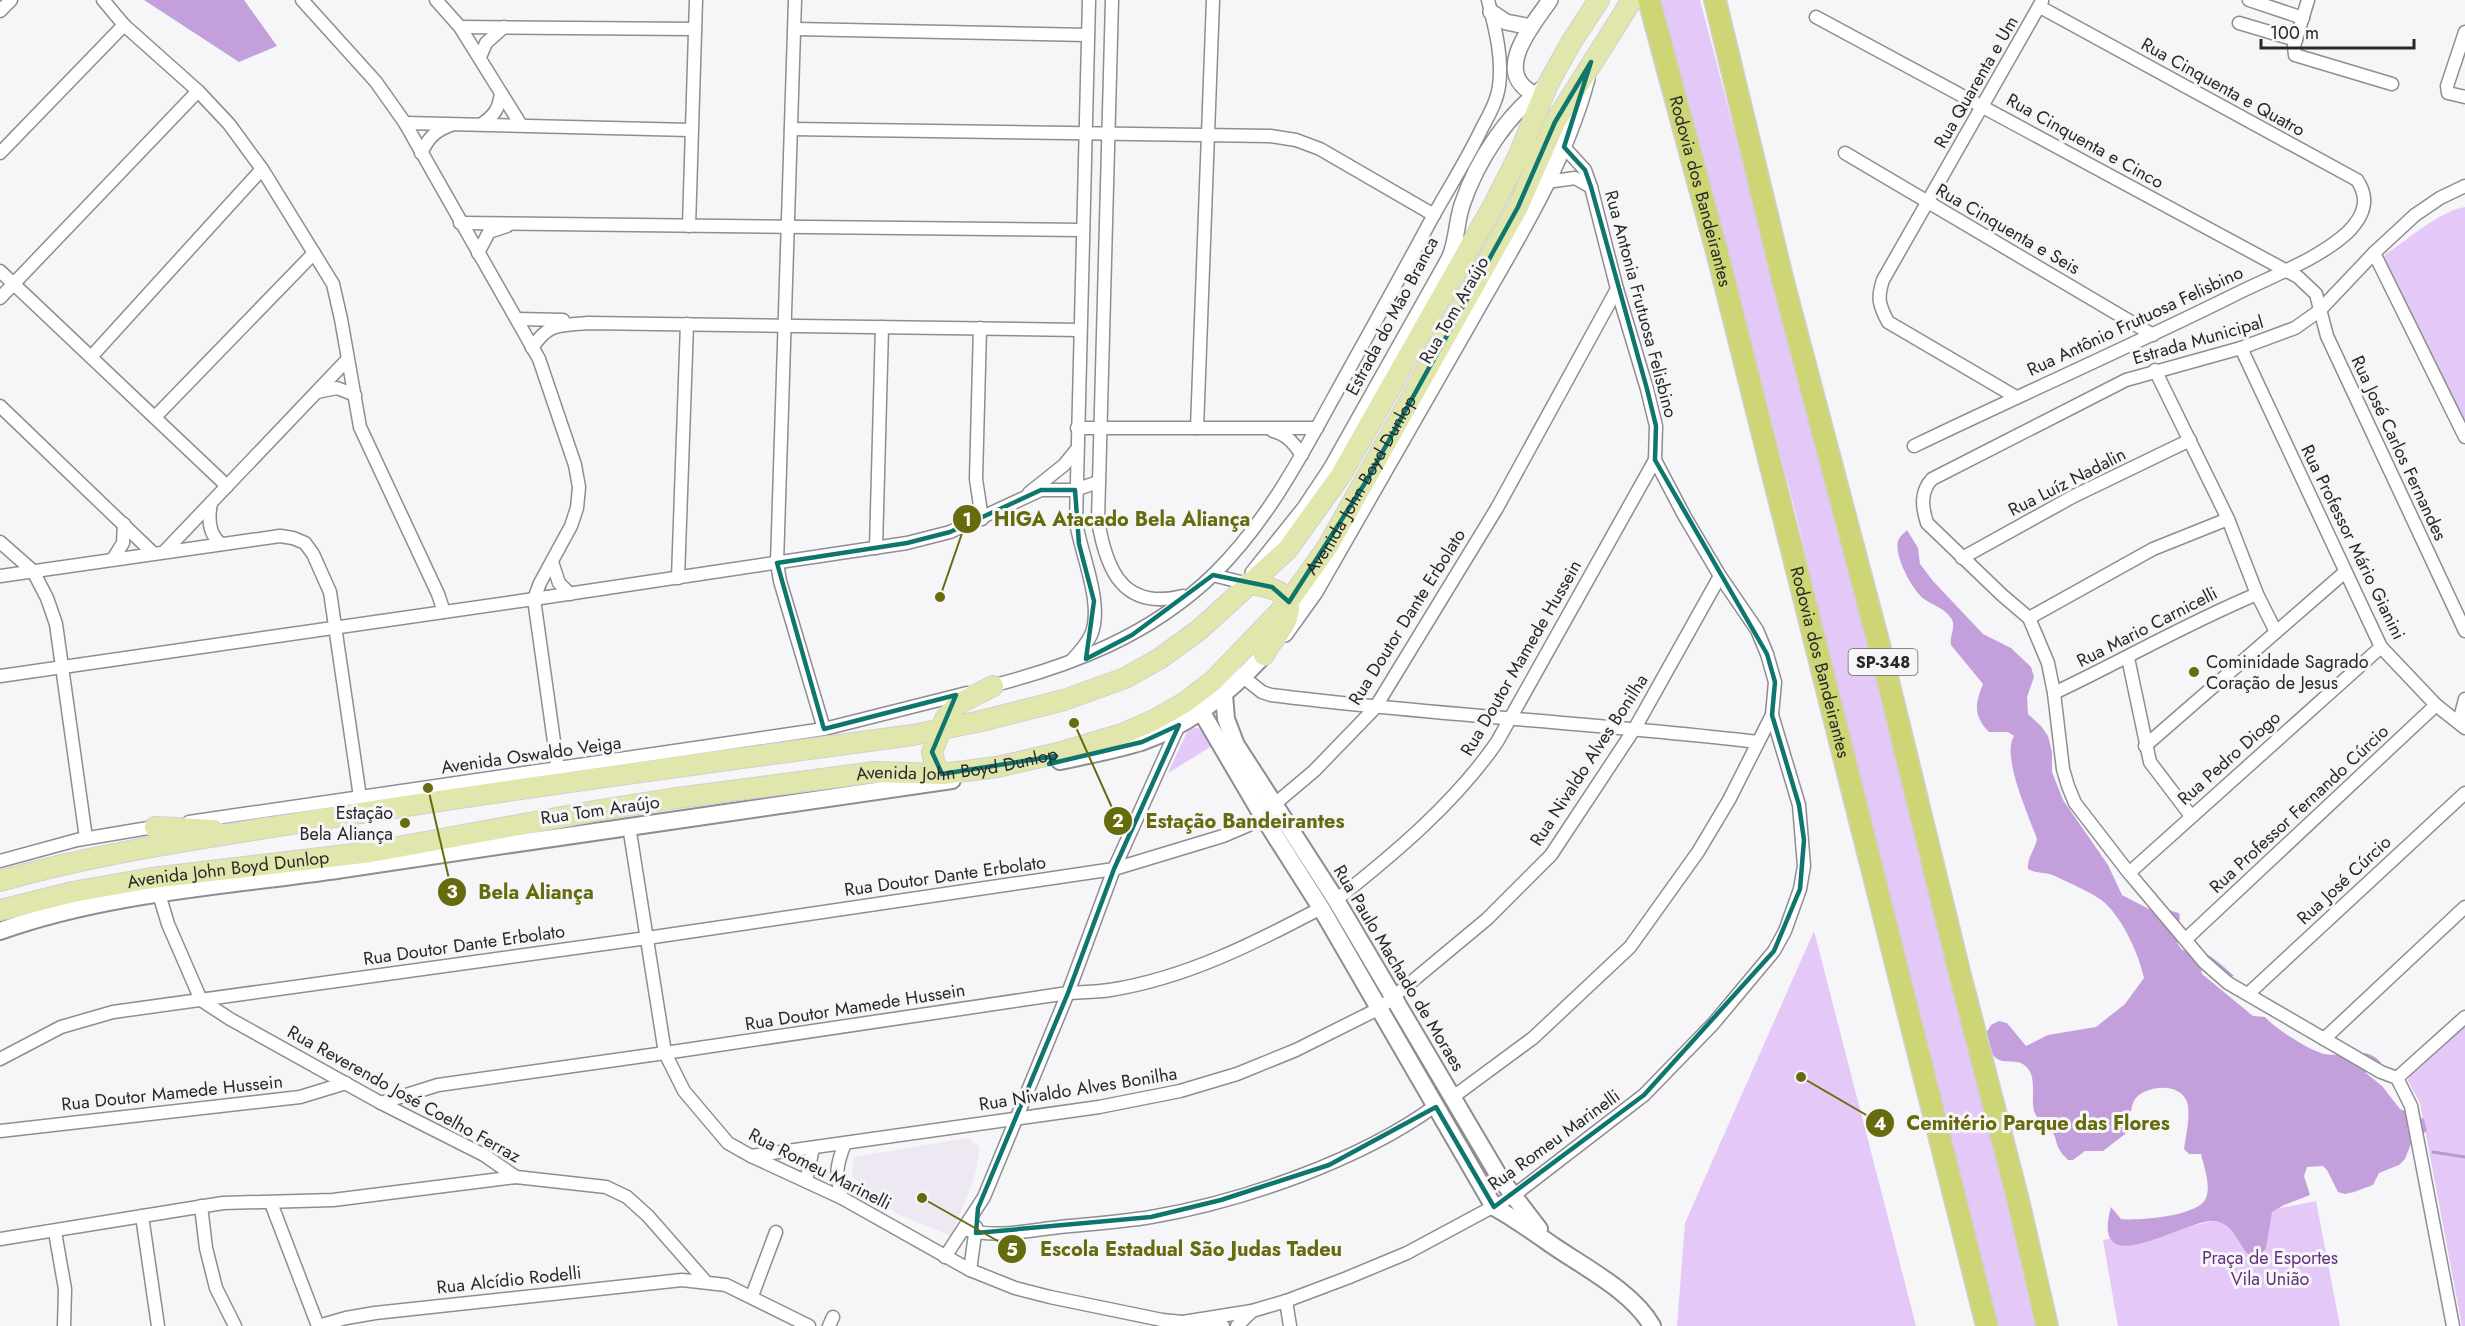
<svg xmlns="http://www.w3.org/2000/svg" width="2465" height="1326" font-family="Jost,sans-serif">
<rect width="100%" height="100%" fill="#f6f5f8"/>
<path fill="#eee8f2" d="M 968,1138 L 980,1147 L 974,1179 L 951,1236 L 897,1214 L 852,1176 L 854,1157 Z"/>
<g fill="#e4c8f7">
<path d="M 1660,0 L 1700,0 L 1851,576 L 1949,978 L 1984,1104 L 2035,1326 L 1996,1326 L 1840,706 L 1796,514 Z"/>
<path d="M 2465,207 L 2465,431 L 2383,260 L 2386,254 C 2408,239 2440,211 2465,207 Z"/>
<path d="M 1198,728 L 1206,732 L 1212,746 L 1168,773 L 1186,734 L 1189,729 Z"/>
<path d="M 1814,931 L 1916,1326 L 1677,1326 L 1685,1223 Z"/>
<path d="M 2465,1026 L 2465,1326 L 2462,1326 L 2420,1103 L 2408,1081 L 2409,1075 Z"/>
<path d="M 2316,1201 L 2340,1326 L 2118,1326 L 2103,1240 L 2189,1226 Z"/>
</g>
<g fill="#c39fdb">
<path d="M 144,0 L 244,0 L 277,46 L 239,62 Z"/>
<path d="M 1907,530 L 1918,548 L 1920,564 L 1933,581 L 1983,634 L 2011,648 L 2031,667 L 2034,677 L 2027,697 L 2028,714 L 2041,726 L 2048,736 L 2052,752 L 2052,772 L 2063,800 L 2108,865 L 2122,895 L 2149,909 L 2159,911 L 2168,910 L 2179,913 C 2182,922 2175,927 2176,936 C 2179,960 2196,948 2208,955 C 2217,960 2226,969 2234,976 C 2222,978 2213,967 2201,969 L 2202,974 L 2253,1016 L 2265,1017 C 2276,1029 2308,1050 2324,1054 C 2342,1058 2367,1044 2381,1063 L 2367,1066 L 2366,1073 L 2382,1086 L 2400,1109 L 2424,1119 L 2427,1131 L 2412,1141 L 2405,1159 L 2399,1165 L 2379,1173 L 2373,1185 L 2354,1192 L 2345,1194 L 2338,1192 L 2327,1170 L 2323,1166 L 2307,1167 L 2304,1176 L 2310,1195 L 2284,1205 L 2272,1212 L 2266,1248 L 2258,1259 C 2240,1258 2239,1224 2215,1221 C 2184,1218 2089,1287 2111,1207 L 2121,1219 C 2138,1221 2196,1216 2205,1200 C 2212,1188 2204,1167 2201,1154 L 2189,1154 L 2184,1149 C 2186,1135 2191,1115 2187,1102 C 2180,1082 2146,1085 2135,1099 C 2130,1107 2130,1121 2129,1131 L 2103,1151 L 2085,1151 L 2073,1160 L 2068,1160 C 2065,1157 2061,1153 2059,1149 C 2056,1144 2056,1136 2052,1132 C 2046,1124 2038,1123 2034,1111 C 2031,1099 2036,1080 2029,1070 C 2016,1050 1992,1079 1986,1033 L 1991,1025 L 1999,1021 L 2007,1023 L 2026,1046 L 2048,1035 L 2096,1027 L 2125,1004 L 2144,978 C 2139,954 2123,920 2105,903 C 2094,893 2069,883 2055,876 C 2047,872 2037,874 2028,869 C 2027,857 2035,850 2037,839 C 2029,816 2001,756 2014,736 L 2008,732 L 1989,732 C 1973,715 1975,704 1983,684 L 1951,645 C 1949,636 1957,626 1951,618 C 1945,609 1933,605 1924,599 C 1912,590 1894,556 1898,541 C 1900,536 1903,534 1907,530 Z"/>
</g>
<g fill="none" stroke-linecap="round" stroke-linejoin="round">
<path stroke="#bb97d3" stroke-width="3" d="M 2433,1152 L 2465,1157"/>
<g stroke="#8e8d90" stroke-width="15">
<g id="minor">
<path d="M 103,0 L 124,25 L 198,91 L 229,124 L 262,169 L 333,284 L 341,319 L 360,427 L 438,594 L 444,612"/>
<path d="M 302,0 L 376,82 L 405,123 L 539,359 L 575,465 L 579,487 L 577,508 L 571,526 L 540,583 L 534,599 L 558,770"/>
<path d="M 436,0 L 460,27 L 521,125"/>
<path d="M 795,0 L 777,563 L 780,581 L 824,729"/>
<path d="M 1112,0 L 1098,520 C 1106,570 1123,611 1183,596"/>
<path d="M 2249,0 L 2303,18"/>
<path d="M 2308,0 L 2294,46 L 2295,55 L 2392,84"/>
<path d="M 0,11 L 11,0"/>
<path d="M 1816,17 L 2298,277 L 2316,294 L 2327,336 L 2465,631"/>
<path d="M 2239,23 L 2296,40"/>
<path d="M 460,27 L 695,29"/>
<path d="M 795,29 L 1088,35"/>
<path d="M 2465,32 L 2447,86 L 2448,93 L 2465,97"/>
<path d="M 480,57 L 486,43 L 504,27"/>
<path d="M 405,123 L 691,130"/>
<path d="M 482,124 C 495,115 499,108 501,93"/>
<path d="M 791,129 L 1270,136 L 1296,140 L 1320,149 L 1434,215"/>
<path d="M 0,153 L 124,25"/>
<path d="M 421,153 C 429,137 435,131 451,125"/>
<path d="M 1845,153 L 2153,335"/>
<path d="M 1547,182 L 1575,178 L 1591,187"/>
<path d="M 460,223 L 1083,230"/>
<path d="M 689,226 L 696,0"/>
<path d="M 478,253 L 489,232 L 507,226"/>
<path d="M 2374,253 L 2465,437"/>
<path d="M 0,271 L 227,486"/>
<path d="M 0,298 L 198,91"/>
<path d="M 517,319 L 563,320"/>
<path d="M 980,328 L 976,479 L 982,519"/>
<path d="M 532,348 C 549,322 559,326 588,323 L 1080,330"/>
<path d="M 2241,348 L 2381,647 L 2436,705 L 2465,728"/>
<path d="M 91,357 L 262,169"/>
<path d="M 2155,370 L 2228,519 L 2257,594 L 2276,632"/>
<path d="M 317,392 L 337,388 L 355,395"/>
<path d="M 2016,397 L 1888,322 C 1879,305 1877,298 1883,280 L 2042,1"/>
<path d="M 0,406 L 153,553"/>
<path d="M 155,417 L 314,253"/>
<path d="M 1077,428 L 1317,428"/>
<path d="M 1197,428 L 1213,0"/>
<path d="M 1273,431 C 1288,435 1294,444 1302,455"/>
<path d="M 1914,446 C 2020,395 2127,348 2232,296 C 2269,277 2318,260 2348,232 C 2364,216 2370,199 2357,180 L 2040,7"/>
<path d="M 1029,493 L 1064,465 L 1077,449"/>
<path d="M 211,503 C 208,518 208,533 220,543"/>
<path d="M 0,542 L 33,571 L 47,598 L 56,624 L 86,838"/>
<path d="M 876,548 L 882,327"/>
<path d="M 165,551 L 347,360"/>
<path d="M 1962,558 L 2074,496 L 2190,440"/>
<path d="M 113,559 L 123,543 L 124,524"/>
<path d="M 552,562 L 559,583 L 570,594"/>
<path d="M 1213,575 L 1248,584"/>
<path d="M 0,576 L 280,536 L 293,538 L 305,543 L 313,554 L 330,592 L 360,797"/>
<path d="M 678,578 L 687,324"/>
<path d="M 2029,618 L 2153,549 L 2228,519"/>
<path d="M 2128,658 L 2150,762 L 2191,816"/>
<path d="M 1071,661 C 1079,653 1086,645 1091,635 C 1104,604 1081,555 1076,522 L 1089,0"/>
<path d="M 0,676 L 534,599 L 907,543 L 950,532 L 1041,490 L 1075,490 L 1098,482"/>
<path d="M 1243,677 L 1262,692 L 1271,695 C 1432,715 1595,723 1757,742"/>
<path d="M 987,687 C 1071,666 1150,636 1214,574 C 1266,523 1301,457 1336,393 C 1368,335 1400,278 1431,220 C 1448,189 1467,160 1482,128 C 1489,115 1497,101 1499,86 C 1503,57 1495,28 1488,0"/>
<path d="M 2054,693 C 2122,661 2187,623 2257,594"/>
<path d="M 2459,722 L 2465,699"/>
<path d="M 2145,746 L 2345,572"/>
<path d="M 189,822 L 824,729 L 967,693"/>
<path d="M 629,826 L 665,1053 L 684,1091 L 728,1143 L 751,1156 L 842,1198 L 970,1270 L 1015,1288 L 1050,1297 L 1162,1320 L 1223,1326"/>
<path d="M 0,861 L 77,840 L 160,826"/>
<path d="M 2129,873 L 2381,647"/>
<path d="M 159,894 L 168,924 L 201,1000 L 230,1019 L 381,1103 L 484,1155 L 516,1177 L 606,1187 L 627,1197 L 648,1216 L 706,1282"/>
<path d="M 1336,900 C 1394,854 1455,803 1497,742 L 1655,460"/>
<path d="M 2186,939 L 2436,705"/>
<path d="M 2248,994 L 2465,793"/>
<path d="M 2324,1039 L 2465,907"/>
<path d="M 0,1059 L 61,1027 L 113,1012 L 647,938 L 1114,869 L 1223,836 L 1251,824 L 1314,771 L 1375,708 L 1497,508 L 1617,289"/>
<path d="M 2397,1078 L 2465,1017"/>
<path d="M 1453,1097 L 1533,1038 L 1630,947 L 1698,852 L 1729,800 L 1772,715"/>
<path d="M 381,1103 L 438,1085 L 665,1053 L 1068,993 C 1082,992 1097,992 1110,990 C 1186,978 1255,943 1321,908"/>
<path d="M 0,1131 L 300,1097 L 346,1083"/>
<path d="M 751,1156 L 1099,1107 L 1180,1091 L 1237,1074 L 1296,1050 L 1380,1008 L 1487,919 L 1551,855 L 1635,728 L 1720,576"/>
<path d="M 806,1181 L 813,1148"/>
<path d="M 842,1198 C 835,1174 836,1166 845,1143"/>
<path d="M 271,1203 L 318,1326"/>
<path d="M 201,1206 L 206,1248 L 216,1288 L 235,1326"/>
<path d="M 142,1216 L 158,1326"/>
<path d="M 965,1229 C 994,1239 1030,1230 1060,1227 C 1090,1224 1121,1222 1151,1217 C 1243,1201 1359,1161 1435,1106"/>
<path d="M 55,1232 L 65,1289 L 64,1326"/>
<path d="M 0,1239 L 223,1203 L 333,1200 L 516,1177"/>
<path d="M 945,1257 L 984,1197 L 1068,993 L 1114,869 L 1179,725"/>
<path d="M 970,1270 L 976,1227"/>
<path d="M 752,1296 L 776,1232"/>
<path d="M 1286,1301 L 1290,1326"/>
<path d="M 1183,1322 L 1252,1311 L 1286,1301 L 1347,1278 L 1407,1253 L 1513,1196 L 1644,1095 L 1713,1024 L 1774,951 L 1785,931 L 1800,889 L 1804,866 L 1799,805 L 1772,715 L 1775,682 L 1767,654 L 1757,630 L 1720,576 L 1685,517 L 1655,460 L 1656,426 L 1647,389 L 1617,289 L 1591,187 L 1585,170 L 1564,147"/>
<path d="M 318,1326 L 346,1318 L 375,1313 L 682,1280 L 726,1285 L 809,1326"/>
<path d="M 829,1326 L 833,1317"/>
<path d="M 1237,1326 L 1252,1311"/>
<path d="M 2453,1326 L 2411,1106 L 2397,1078 L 2381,1072 L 2228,983 L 2204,962 L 2129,873 L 2075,803 L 2068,786 L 2063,769 L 2054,693 L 2048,663 L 2029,618 L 2002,595 L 1927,523 C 1922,507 1920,492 1932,479 L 2126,380 L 2241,348 L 2295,328 L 2319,311 L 2374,253 L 2415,215 L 2440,198 L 2465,186"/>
</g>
</g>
<g stroke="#8e8d90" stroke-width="18">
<g id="tertiary">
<path d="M 1491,12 L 1506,22 L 1531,27"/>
<path d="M 1534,94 C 1491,72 1533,25 1550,0"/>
<path d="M 1253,573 L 1305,508 L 1331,469 L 1449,259 C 1457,242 1456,223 1462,205 C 1477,160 1508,113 1547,85"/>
<path d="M 1285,634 L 1315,592 C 1368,500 1420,408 1473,316 C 1516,240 1564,165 1587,79"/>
</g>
</g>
<g stroke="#8e8d90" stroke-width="20">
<g id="secondary">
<path d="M 1224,695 L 1226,719 L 1236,745 L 1336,900 L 1500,1178 L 1539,1229"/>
<path d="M 1201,711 L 1262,815 L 1321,908 L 1494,1207 C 1514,1218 1532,1231 1552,1245 C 1584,1267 1633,1292 1652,1326"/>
<path d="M 1060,761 C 1087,755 1115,750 1141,742 C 1190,725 1230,692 1264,655"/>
<path d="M 0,931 C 109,892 229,886 343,869 C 546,839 749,808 952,780"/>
</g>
</g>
<g stroke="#d0d0d0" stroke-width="22">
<g id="primary">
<path d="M 1248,584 C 1266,586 1297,590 1287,618 C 1283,631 1270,642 1264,655"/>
<path d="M 942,774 L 935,765 L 932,752 L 945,719 L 958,704 L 993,686"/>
<path d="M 155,827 L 214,830"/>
<path d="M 0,881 C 102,852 206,838 310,821 C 511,789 712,762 913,735 L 981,721 L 1064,700 L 1125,678 L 1159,659 L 1199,630 L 1287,550 L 1341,475 L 1492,208 L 1518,157 L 1548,84 L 1572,41 L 1599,0"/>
<path id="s1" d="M 0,910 L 73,892 L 152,878 L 371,852 L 600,810 L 670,799 L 875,772 L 942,774 L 997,767 L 1058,753 L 1122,734 L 1154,720 L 1184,703 L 1213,681 L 1287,604 L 1328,546 L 1518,207 L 1555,122 L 1632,0"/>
</g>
</g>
<g stroke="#d0d0d0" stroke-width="24">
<g id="motorway">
<path id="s2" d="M 1649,0 L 1717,252 L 1987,1326"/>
<path d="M 1715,0 L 1783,281 L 1882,656 L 1959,971 L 2018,1200 L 2047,1326"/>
</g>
</g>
<use href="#minor" stroke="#fff" stroke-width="12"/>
<use href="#tertiary" stroke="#fff" stroke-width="15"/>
<use href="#secondary" stroke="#fff" stroke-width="16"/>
<use href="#primary" stroke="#e1e6ac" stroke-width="20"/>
<use href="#motorway" stroke="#cdd575" stroke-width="21"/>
</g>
<path fill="none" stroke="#0f766e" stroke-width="4.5" stroke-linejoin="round" d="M 1591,62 L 1564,147 L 1585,170 L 1591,187 L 1647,389 L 1656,426 L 1655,460 L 1767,654 L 1775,682 L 1772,715 L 1799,805 L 1804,840 L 1800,889 L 1774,951 L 1644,1095 L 1494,1207 L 1436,1107 L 1329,1165 L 1221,1200 L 1151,1217 L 976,1233 L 978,1208 L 1068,993 L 1114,869 L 1179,725 L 1142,742 L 1049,764 L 1056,756 L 942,774 L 932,752 L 956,695 L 824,729 L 777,563 L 907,543 L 950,532 L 1041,490 L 1075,490 L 1079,544 L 1094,601 L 1086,659 L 1132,635 L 1213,575 L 1272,587 L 1289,602 L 1367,480 L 1518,207 L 1555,122 Z"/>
<g fill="#666b0d" stroke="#f6f5f8" stroke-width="2">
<circle cx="2194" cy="672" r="6"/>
<circle cx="405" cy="823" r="6"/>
</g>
<g text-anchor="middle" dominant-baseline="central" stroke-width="6" stroke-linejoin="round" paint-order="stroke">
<rect fill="#f6f5f8" stroke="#666667" stroke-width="1.5" x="1848.5" y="649" width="69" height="26" rx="4.5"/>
<g font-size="16" font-weight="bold" fill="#292829">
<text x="1883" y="662">SP-348</text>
</g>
<g font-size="18" fill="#292829" stroke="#f6f5f8">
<text transform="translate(1976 82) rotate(-60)">Rua Quarenta e Um</text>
<text transform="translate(2223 87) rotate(29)">Rua Cinquenta e Quatro</text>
<text transform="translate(2085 141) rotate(29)">Rua Cinquenta e Cinco</text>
<text stroke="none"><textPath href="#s2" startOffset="198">Rodovia dos Bandeirantes</textPath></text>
<text transform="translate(2008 229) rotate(30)">Rua Cinquenta e Seis</text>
<text transform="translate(1641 304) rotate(75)">Rua Antonia Frutuosa Felisbino</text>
<text transform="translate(1454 310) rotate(-60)">Rua Tom Araújo</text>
<text transform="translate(1392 316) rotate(-62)">Estrada do Mão Branca</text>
<text transform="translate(2135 321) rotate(-25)">Rua Antônio Frutuosa Felisbino</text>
<text transform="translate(2198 340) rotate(-16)">Estrada Municipal</text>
<text transform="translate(2399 448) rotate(65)">Rua José Carlos Fernandes</text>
<text transform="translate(2067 482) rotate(-27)">Rua Luíz Nadalin</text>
<text stroke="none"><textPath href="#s1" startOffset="1491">Avenida John Boyd Dunlop</textPath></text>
<text transform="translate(2353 542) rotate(64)">Rua Professor Mário Gianini</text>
<text transform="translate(1407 617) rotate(-58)">Rua Doutor Dante Erbolato</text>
<text transform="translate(2147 627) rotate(-27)">Rua Mario Carnicelli</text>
<text transform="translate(1521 658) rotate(-60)">Rua Doutor Mamede Hussein</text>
<text stroke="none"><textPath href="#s2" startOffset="684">Rodovia dos Bandeirantes</textPath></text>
<text transform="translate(531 755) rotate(-8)">Avenida Oswaldo Veiga</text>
<text transform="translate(2229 758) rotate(-42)">Rua Pedro Diogo</text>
<text transform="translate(1589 760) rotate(-57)">Rua Nivaldo Alves Bonilha</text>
<text stroke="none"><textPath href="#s1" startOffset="969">Avenida John Boyd Dunlop</textPath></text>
<text transform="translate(2299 809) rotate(-43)">Rua Professor Fernando Cúrcio</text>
<text transform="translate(600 810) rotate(-8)">Rua Tom Araújo</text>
<text stroke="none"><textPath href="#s1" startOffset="232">Avenida John Boyd Dunlop</textPath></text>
<text transform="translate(945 876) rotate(-8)">Rua Doutor Dante Erbolato</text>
<text transform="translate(2344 880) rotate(-43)">Rua José Cúrcio</text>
<text transform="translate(464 945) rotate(-8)">Rua Doutor Dante Erbolato</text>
<text transform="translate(1399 968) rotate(59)">Rua Paulo Machado de Moraes</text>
<text transform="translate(855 1007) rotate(-9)">Rua Doutor Mamede Hussein</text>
<text transform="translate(1078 1089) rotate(-9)">Rua Nivaldo Alves Bonilha</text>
<text transform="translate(172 1093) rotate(-6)">Rua Doutor Mamede Hussein</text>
<text transform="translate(404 1094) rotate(29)">Rua Reverendo José Coelho Ferraz</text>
<text transform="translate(1554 1140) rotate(-36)">Rua Romeu Marinelli</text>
<text transform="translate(820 1169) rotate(27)">Rua Romeu Marinelli</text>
<text transform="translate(509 1280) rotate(-6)">Rua Alcídio Rodelli</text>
</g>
<g font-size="18" fill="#292829" stroke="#f6f5f8" text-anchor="start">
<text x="2206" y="662">Cominidade Sagrado<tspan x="2206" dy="21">Coração de Jesus</tspan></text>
<text x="393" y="813" text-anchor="end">Estação<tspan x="393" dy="21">Bela Aliança</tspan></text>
</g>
<g font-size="18" fill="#5f3279" stroke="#f6f5f8">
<text x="2270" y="1258">Praça de Esportes<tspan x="2270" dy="21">Vila União</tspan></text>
</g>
</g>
<path fill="none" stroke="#666b0d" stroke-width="2" d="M940 597L967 519M1074 723L1118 821M428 788L452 892M1801 1077L1880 1123M922 1198L1012 1249"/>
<g fill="#666b0d" stroke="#f6f5f8" stroke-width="2">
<circle cx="940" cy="597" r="6"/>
<circle cx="1074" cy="723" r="6"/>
<circle cx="428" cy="788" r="6"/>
<circle cx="1801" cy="1077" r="6"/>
<circle cx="922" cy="1198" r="6"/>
<circle cx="967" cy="519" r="15"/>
<circle cx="1118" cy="821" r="15"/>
<circle cx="452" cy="892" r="15"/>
<circle cx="1880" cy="1123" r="15"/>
<circle cx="1012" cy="1249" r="15"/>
</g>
<g font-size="18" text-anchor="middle" font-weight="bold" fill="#fff">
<text x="967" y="526">1</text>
<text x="1118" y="827">2</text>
<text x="452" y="898">3</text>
<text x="1880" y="1130">4</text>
<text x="1012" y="1256">5</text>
</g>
<g font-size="20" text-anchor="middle" font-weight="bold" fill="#666b0d" stroke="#f6f5f8" stroke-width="6" stroke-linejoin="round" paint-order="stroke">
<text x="1122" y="526">HIGA Atacado Bela Aliança</text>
<text x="1245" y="828">Estação Bandeirantes</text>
<text x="536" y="899">Bela Aliança</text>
<text x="2038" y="1130">Cemitério Parque das Flores</text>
<text x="1191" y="1256">Escola Estadual São Judas Tadeu</text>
</g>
<path d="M2261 39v9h153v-9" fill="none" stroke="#292829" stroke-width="3"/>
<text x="2270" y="39" font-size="18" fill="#292829" stroke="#f6f5f8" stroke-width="4.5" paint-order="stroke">100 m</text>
</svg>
